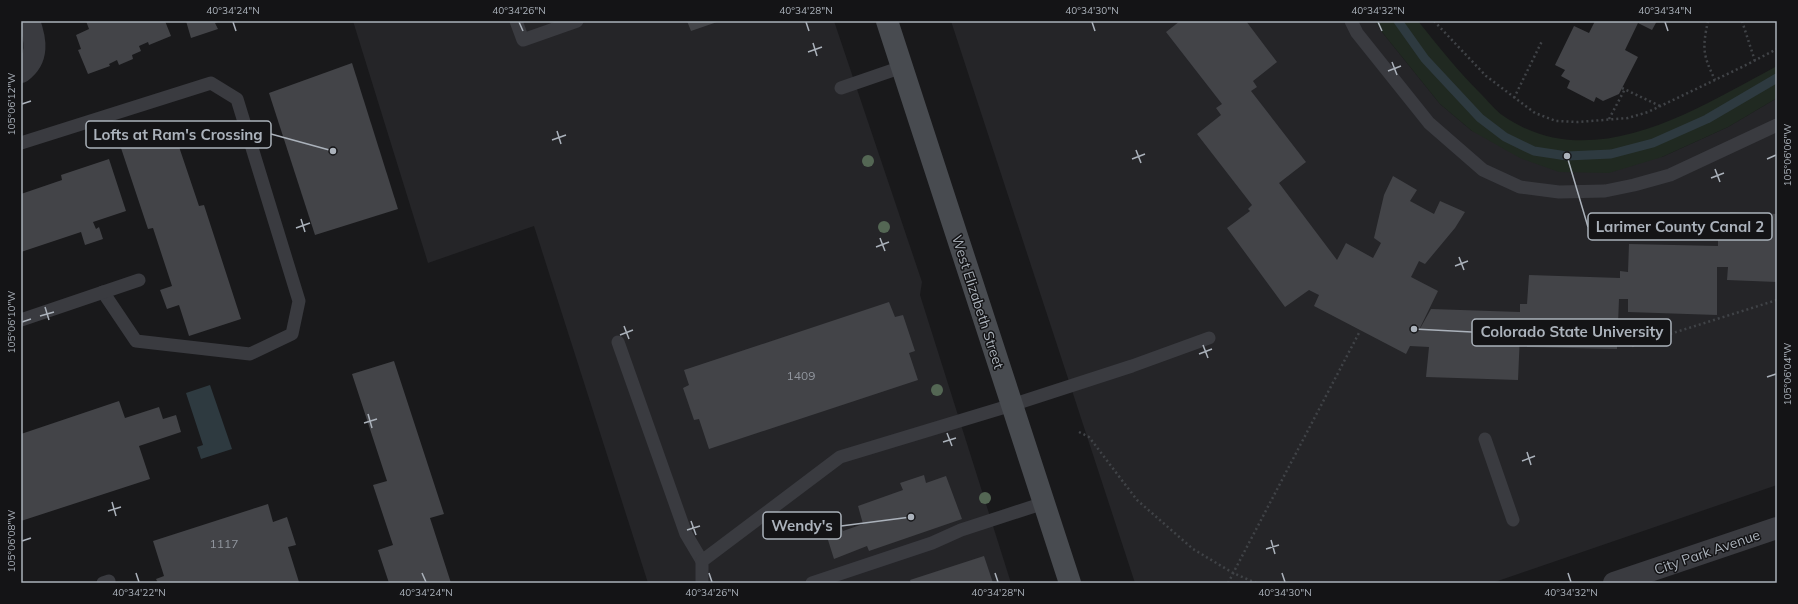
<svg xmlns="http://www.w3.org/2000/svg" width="1798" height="604" font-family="Mulish,sans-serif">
<rect width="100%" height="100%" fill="#19191b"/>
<g fill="#252528">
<path d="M 353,21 L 834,21 L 922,282 L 920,295 L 1011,583 L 648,583 L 534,226 L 428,263 Z"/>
<path d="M 951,21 L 1375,21 L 1382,32 L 1440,104 L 1472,131 L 1662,157 L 1728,127 L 1777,98 L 1777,485 L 1492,583 L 1135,583 Z"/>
</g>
<path fill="#202921" d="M 1375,21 L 1418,21 C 1438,46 1458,71 1481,94 C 1488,101 1495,110 1502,115 C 1592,178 1696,109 1777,66 L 1777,98 L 1728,127 L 1662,157 L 1609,173 L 1559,172 L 1520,158 L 1472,131 L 1440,104 L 1382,32 Z"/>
<path fill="#2e3a40" d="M 210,385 L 232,449 L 201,459 L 197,447 L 203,445 L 186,393 Z"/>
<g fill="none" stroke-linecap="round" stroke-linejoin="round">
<path stroke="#2e3a40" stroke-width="9" d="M 1398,21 L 1425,59 L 1480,118 L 1505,137 L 1534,151 L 1567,156 L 1611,154 L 1653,143 L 1707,119 L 1777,78"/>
</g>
<g fill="#434448">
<path d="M 86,21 L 165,21 L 171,36 L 149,45 L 148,42 L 139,46 L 141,51 L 132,55 L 133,59 L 119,65 L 117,60 L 109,64 L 110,66 L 88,74 L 78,50 L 81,49 L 76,35 L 89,29 Z"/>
<path d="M 186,21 L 221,21 L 215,23 L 218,29 L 191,38 Z"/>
<path d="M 687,21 L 720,21 L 691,31 Z"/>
<path d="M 1180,21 L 1246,21 L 1277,62 L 1253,81 L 1257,87 L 1251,91 L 1306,162 L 1279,183 L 1337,260 L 1346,243 L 1373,258 L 1381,243 L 1374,238 L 1384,195 L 1393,176 L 1417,190 L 1410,201 L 1434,214 L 1440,201 L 1465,212 L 1455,228 L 1425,264 L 1419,261 L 1411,277 L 1438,291 L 1417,334 L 1431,309 L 1520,312 L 1520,304 L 1527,304 L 1529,275 L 1620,278 L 1620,271 L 1628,272 L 1629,244 L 1718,246 L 1718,240 L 1729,240 L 1730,212 L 1777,214 L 1777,282 L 1727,280 L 1728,267 L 1717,267 L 1717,315 L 1628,312 L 1628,299 L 1619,299 L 1617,349 L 1527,347 L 1527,334 L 1520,334 L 1518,380 L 1426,377 L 1429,347 L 1410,346 L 1406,354 L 1314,306 L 1319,295 L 1309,290 L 1285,307 L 1227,228 L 1250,211 L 1248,209 L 1252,205 L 1197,134 L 1221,115 L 1216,108 L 1222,104 L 1166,32 Z"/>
<path d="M 1595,21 L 1657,21 L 1652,30 L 1638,23 L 1625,50 L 1638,57 L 1619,94 L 1603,101 L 1596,97 L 1594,102 L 1567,88 L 1570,81 L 1561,76 L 1565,70 L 1555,65 L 1574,26 L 1589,33 Z"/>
<path d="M 352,63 L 398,209 L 315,235 L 269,93 Z"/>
<path d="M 136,123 L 140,134 L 171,123 L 199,206 L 204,205 L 241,319 L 189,336 L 179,305 L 167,309 L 160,290 L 172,286 L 153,228 L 148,229 L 115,130 Z"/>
<path d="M 109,159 L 126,211 L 93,222 L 96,229 L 99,227 L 103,239 L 85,245 L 81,232 L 21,252 L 21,194 L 62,180 L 61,175 Z"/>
<path d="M 889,302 L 895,317 L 903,315 L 915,351 L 909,353 L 918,380 L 709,449 L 699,419 L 694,420 L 683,388 L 689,385 L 684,370 Z"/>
<path d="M 394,361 L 444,514 L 430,518 L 451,583 L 389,583 L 378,550 L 393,545 L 373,485 L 387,481 L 352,374 Z"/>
<path d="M 119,401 L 125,418 L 159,407 L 163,419 L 176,415 L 181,432 L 139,446 L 150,479 L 21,521 L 21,434 Z"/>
<path d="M 924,475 L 926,483 L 946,476 L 962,519 L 869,551 L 867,546 L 834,559 L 822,521 L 837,516 L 843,531 L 863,524 L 858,506 L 903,490 L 900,483 Z"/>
<path d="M 268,504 L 273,522 L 287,517 L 296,545 L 288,547 L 299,582 L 295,583 L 158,583 L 156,579 L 164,576 L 153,541 Z"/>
<path d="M 984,556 L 993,583 L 911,583 L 910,580 Z"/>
</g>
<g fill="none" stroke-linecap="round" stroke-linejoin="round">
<g stroke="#404347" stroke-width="2.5" stroke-dasharray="2 3" stroke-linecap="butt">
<path d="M 1434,21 L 1486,76 L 1535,113 L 1556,121 L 1578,122 L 1628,118 L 1648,112 L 1742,67 L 1777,49"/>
<path d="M 1708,21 C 1702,49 1703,55 1715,80"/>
<path d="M 1742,21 L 1755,61"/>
<path d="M 1622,88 L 1660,106"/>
<path d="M 1514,98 L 1542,41"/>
<path d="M 1609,119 L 1625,89"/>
<path d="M 1632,346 L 1777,300"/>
<path d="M 1079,432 L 1089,437 L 1137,500 L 1193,549 L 1233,573 L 1256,583"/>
<path d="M 1228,583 L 1360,331"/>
</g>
<g stroke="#3a3b40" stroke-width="13">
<path d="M 516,21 L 523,40 L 577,21"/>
<path d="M 1351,21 L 1357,33 L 1429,123 L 1483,170 L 1520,187 L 1559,192 L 1605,191 L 1634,185 L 1670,175 L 1777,125"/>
<path d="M 841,88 L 902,67"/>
<path d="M 21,143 L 211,83 L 237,99 L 299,301 L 292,334 L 250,354 L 136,341 L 103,292"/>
<path d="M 21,320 L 139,280"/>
<path d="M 618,342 L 686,534 L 702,561"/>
<path d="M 1485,439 L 1513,520"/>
<path d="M 103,583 L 109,581 L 109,583"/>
<path d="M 702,583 L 702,561 L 840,457 L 1012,405 L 1132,366 L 1209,338"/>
<path d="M 812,583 L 932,543 L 961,530 L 1044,503"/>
</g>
<g stroke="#3a3b40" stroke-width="22">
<path d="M 21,72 C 39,59 36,40 29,21"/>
<path d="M 1614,583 L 1777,528"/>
</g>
<path stroke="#484b50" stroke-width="22" d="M 887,21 L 1070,583"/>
</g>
<g fill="#546754">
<circle cx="868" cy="161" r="6"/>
<circle cx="884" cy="227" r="6"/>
<circle cx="937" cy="390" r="6"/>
<circle cx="985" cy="498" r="6"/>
</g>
<path fill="none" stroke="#abb2bb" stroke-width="1.5" d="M 233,22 L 236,31M 519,22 L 523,31M 806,22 L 809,31M 1092,22 L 1095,31M 1378,22 L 1382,31M 1665,22 L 1668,31M 813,43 L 817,56M 808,52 L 822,47M 1392,62 L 1397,75M 1388,71 L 1401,66M 22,104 L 31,101M 557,131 L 561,144M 552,140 L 566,135M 1136,150 L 1141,163M 1132,159 L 1145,154M 1767,159 L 1776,155M 1715,169 L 1720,182M 1711,178 L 1724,173M 301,219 L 305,232M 296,228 L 310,223M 880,238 L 885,251M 876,247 L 889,242M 1459,257 L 1464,270M 1455,266 L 1468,261M 45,307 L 49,320M 40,316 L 54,312M 22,322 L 31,319M 624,326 L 629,339M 620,335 L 633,330M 1203,345 L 1208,358M 1199,354 L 1212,349M 1767,377 L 1776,374M 368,414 L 372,428M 364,423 L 377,419M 947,433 L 952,446M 943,442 L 956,438M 1527,452 L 1531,465M 1522,461 L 1535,456M 112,502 L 116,516M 108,511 L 121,507M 691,521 L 696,535M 687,530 L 700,526M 1271,540 L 1275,554M 22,541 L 31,538M 1266,549 L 1279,545M 136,573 L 139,582M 422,573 L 426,582M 709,573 L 712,582M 995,573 L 998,582M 1282,573 L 1285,582M 1568,573 L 1571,582"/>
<g text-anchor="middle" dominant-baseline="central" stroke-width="3" stroke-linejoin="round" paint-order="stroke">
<g font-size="12" fill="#91969e">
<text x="801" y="375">1409</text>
<text x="224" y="543">1117</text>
</g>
<g font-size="14" fill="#abb2bb" stroke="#141416">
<text transform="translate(978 302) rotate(72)">West Elizabeth Street</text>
<text transform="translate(1707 552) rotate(-19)">City Park Avenue</text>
</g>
</g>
<path fill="none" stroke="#abb2bb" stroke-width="1.5" d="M333 151L271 134M1567 156L1588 227M1414 329L1472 332M911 517L841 526"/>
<g fill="#abb2bb" stroke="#141416" stroke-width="1.5">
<circle cx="333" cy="151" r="4"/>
<circle cx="1567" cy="156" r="4"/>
<circle cx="1414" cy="329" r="4"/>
<circle cx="911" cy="517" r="4"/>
</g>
<g fill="#141416" stroke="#abb2bb" stroke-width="1.5">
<rect x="86" y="121" width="185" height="27" rx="4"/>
<rect x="1588" y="213" width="184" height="27" rx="4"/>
<rect x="1472" y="319" width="199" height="27" rx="4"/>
<rect x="763" y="512" width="78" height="27" rx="4"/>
</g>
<g font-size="15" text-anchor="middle" font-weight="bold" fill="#abb2bb">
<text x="178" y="140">Lofts at Ram's Crossing</text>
<text x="1680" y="232">Larimer County Canal 2</text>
<text x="1572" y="337">Colorado State University</text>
<text x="802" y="531">Wendy's</text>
</g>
<rect width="1798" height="604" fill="none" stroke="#141416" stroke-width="44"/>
<rect x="22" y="22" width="1754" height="560" fill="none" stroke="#abb2bb" stroke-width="1.5"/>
<g font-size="10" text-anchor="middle" fill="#abb2bb">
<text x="233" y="14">40°34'24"N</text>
<text x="519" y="14">40°34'26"N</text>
<text x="806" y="14">40°34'28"N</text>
<text x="1092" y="14">40°34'30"N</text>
<text x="1378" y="14">40°34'32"N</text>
<text x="1665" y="14">40°34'34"N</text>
<text transform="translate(11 104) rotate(-90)" y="4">105°06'12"W</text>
<text transform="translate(1787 155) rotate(-90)" y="4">105°06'06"W</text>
<text transform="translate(11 322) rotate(-90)" y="4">105°06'10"W</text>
<text transform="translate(1787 374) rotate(-90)" y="4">105°06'04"W</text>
<text transform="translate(11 541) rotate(-90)" y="4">105°06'08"W</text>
<text x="139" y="596">40°34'22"N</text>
<text x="426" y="596">40°34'24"N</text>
<text x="712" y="596">40°34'26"N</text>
<text x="998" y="596">40°34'28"N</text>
<text x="1285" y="596">40°34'30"N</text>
<text x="1571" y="596">40°34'32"N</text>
</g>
</svg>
